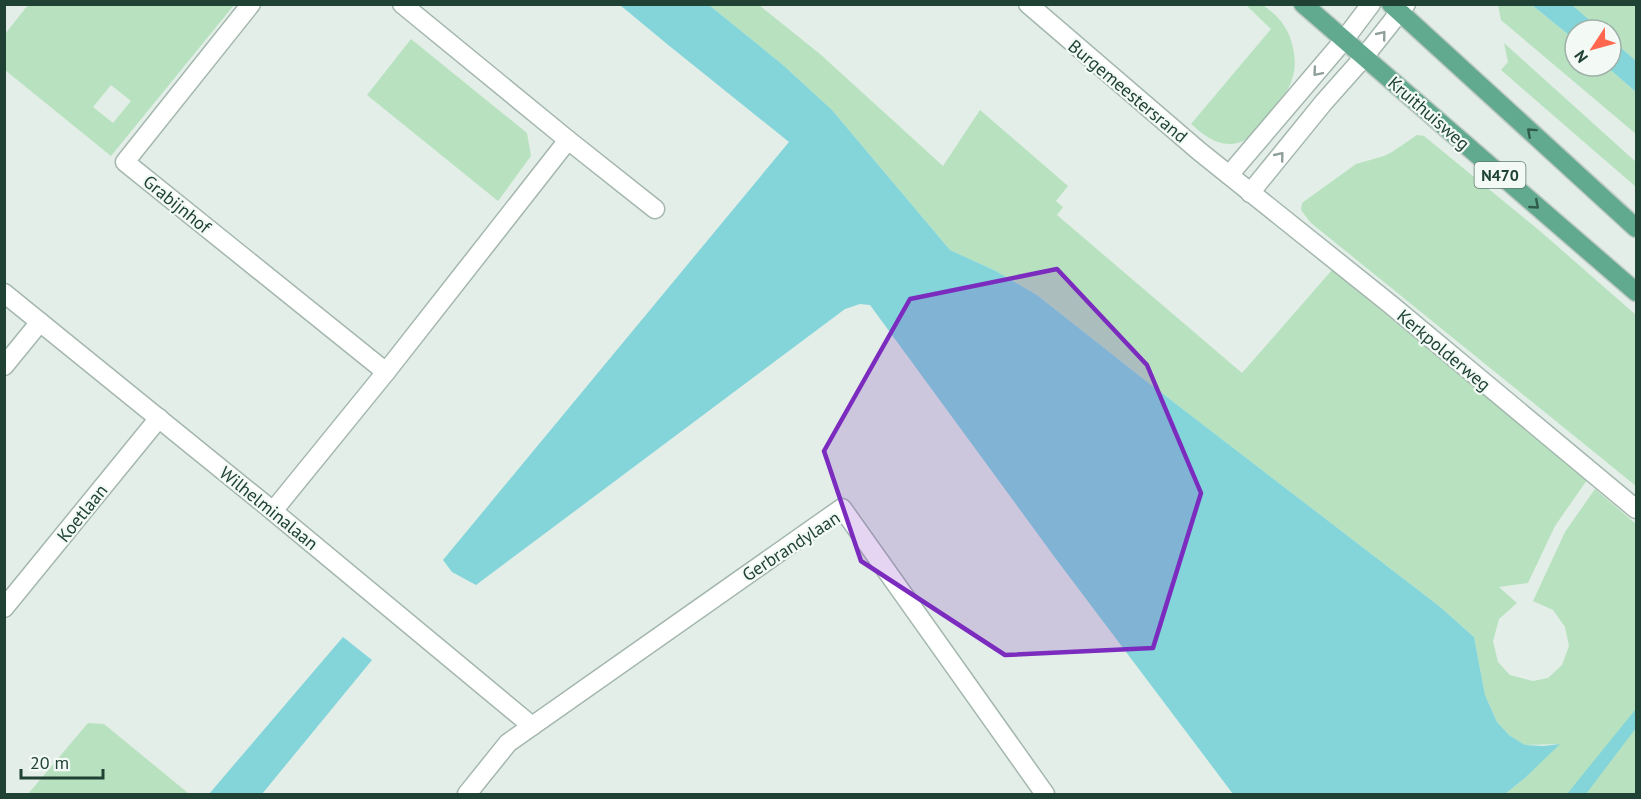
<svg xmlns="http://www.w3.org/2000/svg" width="1641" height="799" font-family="'PT Sans',sans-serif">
<rect width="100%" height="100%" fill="#e2eee7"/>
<g fill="#b8e2bf" fill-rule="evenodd">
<path d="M 28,5 L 28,4 L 234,5 L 111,156 L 5,70 L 5,34 ZM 111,85 L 131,101 L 113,123 L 93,107 Z"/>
<path d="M 709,5 L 759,5 L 820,54 L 943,166 L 980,110 L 1068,186 L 1056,201 L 1063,207 L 1057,215 L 1242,373 L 1332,270 L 1587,480 L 1555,526 L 1528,583 L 1499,587 L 1517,603 L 1499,619 L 1493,641 L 1498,662 L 1510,675 L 1533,681 L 1548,678 L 1562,665 L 1569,646 L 1565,627 L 1553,610 L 1533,601 L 1565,532 L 1595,489 L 1636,524 L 1636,794 L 1505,794 L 1525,778 L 1559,744 L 1525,745 L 1509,735 L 1497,722 L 1485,695 L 1474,637 L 1439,606 L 1141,377 L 1037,295 L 996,271 L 950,250 L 832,110 L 783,65 Z"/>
<path d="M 1246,5 L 1263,5 C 1268,9 1275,14 1280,20 C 1287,29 1291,37 1293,48 C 1300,78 1285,96 1267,118 C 1258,130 1248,143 1231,144 C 1216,145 1202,134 1191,124 L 1271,29 Z"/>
<path d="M 1498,5 L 1532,5 L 1575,40 L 1575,66 L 1606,66 L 1636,92 L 1636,134 L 1501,20 Z"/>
<path d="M 1572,5 L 1636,5 L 1636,61 L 1611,39 L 1611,30 L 1601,30 Z"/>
<path d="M 411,39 L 527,133 L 531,156 L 498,201 L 367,95 Z"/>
<path d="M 1504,43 L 1636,162 L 1636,187 L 1501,70 L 1508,62 Z"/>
<path d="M 1417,135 L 1424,136 L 1540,231 L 1636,315 L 1636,486 L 1311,223 L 1301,210 L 1302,203 L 1356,164 L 1384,156 L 1392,152 Z"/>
<path d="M 88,723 L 104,724 L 188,793 L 187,794 L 28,794 Z"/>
</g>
<g fill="#83d5da">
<path d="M 620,5 L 709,5 L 783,65 L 832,110 L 950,250 L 996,271 L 1037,295 L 1141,377 L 1439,606 L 1474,637 L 1485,695 L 1497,722 L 1509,735 L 1525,745 L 1543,746 L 1560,744 L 1525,778 L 1505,794 L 1233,794 L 1056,559 L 870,305 L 860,304 L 845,309 L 476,585 L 452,572 L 443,560 L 789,142 L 667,44 Z"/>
<path d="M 1532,5 L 1572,5 L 1601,30 L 1575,30 L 1575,40 Z"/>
<path d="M 1611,39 L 1636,61 L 1636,92 L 1606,66 L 1611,66 Z"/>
<path d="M 343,637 L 372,660 L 262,794 L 209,794 Z"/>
<path d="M 1636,703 L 1636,728 L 1586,794 L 1567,794 L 1635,710 Z"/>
</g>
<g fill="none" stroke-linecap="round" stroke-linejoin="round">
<g stroke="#a4b7ae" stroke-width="21">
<g id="minor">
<path d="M 251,4 L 125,162 L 386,372"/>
<path d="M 402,4 L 568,140 L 655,209"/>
<path d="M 1028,4 L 1199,151 L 1390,304 L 1636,509"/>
<path d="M 1229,175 L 1344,40"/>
<path d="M 1250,193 L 1324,102 L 1364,57"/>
<path d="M 4,293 L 273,511 L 532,726"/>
<path d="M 4,366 L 40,322"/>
<path d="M 273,511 L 386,372 L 568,140"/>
<path d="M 4,608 L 159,418"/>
<path d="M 467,794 L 508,743 L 842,508 L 1045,794"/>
</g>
</g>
<g stroke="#a4b7ae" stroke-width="21">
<g id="tertiary">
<path d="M 1344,40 L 1371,4"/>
<path d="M 1364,57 L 1406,4"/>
</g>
</g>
<g stroke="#c0cac6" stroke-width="21">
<g id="primary">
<path d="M 1303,4 L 1636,292"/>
<path d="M 1391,4 L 1636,228"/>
</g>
</g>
<use href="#minor" stroke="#fff" stroke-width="18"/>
<use href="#tertiary" stroke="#fff" stroke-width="18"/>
<use href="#primary" stroke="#61a98f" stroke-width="18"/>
</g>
<defs><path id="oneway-chevron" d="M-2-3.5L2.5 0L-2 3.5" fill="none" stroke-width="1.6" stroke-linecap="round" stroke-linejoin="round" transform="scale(1.5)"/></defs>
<g stroke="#8fa09a">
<use href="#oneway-chevron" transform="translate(1382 35) rotate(-51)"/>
<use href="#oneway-chevron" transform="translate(1317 72) rotate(130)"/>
<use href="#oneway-chevron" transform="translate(1280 156) rotate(-51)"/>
</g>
<g stroke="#305c4c">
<use href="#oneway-chevron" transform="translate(1531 132) rotate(-138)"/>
<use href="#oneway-chevron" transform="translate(1535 205) rotate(41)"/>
</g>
<path fill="#7b2cbf" fill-opacity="0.2" stroke="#7b2cbf" stroke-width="4.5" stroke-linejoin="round" d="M 1057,269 L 1147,365 L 1201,493 L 1153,648 L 1005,655 L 861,561 L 824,451 L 910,299 Z"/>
<g text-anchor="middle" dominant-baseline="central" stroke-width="4.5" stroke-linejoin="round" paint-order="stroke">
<rect fill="#f3faf6" stroke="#5f796f" stroke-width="1.5" x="1474.5" y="162" width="51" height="26" rx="4.5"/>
<g font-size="16" font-weight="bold" fill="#1f4235">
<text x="1500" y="175">N470</text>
</g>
<g font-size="18" fill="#1f4235" stroke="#f3faf6">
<text transform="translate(1128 91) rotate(40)">Burgemeestersrand</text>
<text transform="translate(1429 113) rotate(41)">Kruithuisweg</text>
<text transform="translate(177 204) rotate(39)">Grabijnhof</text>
<text transform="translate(1444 350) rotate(40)">Kerkpolderweg</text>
<text transform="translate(269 508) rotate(39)">Wilhelminalaan</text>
<text transform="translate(82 513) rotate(-51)">Koetlaan</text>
<text transform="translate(791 546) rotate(-33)">Gerbrandylaan</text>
</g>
</g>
<rect width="1641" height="799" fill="none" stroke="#1f4235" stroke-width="12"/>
<g transform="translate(1593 48) rotate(234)"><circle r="28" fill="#f3faf6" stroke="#9eb0a9" stroke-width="1.5"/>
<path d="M0-4.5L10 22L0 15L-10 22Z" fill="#ff684f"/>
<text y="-9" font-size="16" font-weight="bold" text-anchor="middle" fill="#1f4235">N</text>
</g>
<path d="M21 769v9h82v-9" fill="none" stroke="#1f4235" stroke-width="3"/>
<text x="30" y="769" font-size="18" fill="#1f4235" stroke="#f3faf6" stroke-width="4.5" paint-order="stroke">20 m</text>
</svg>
